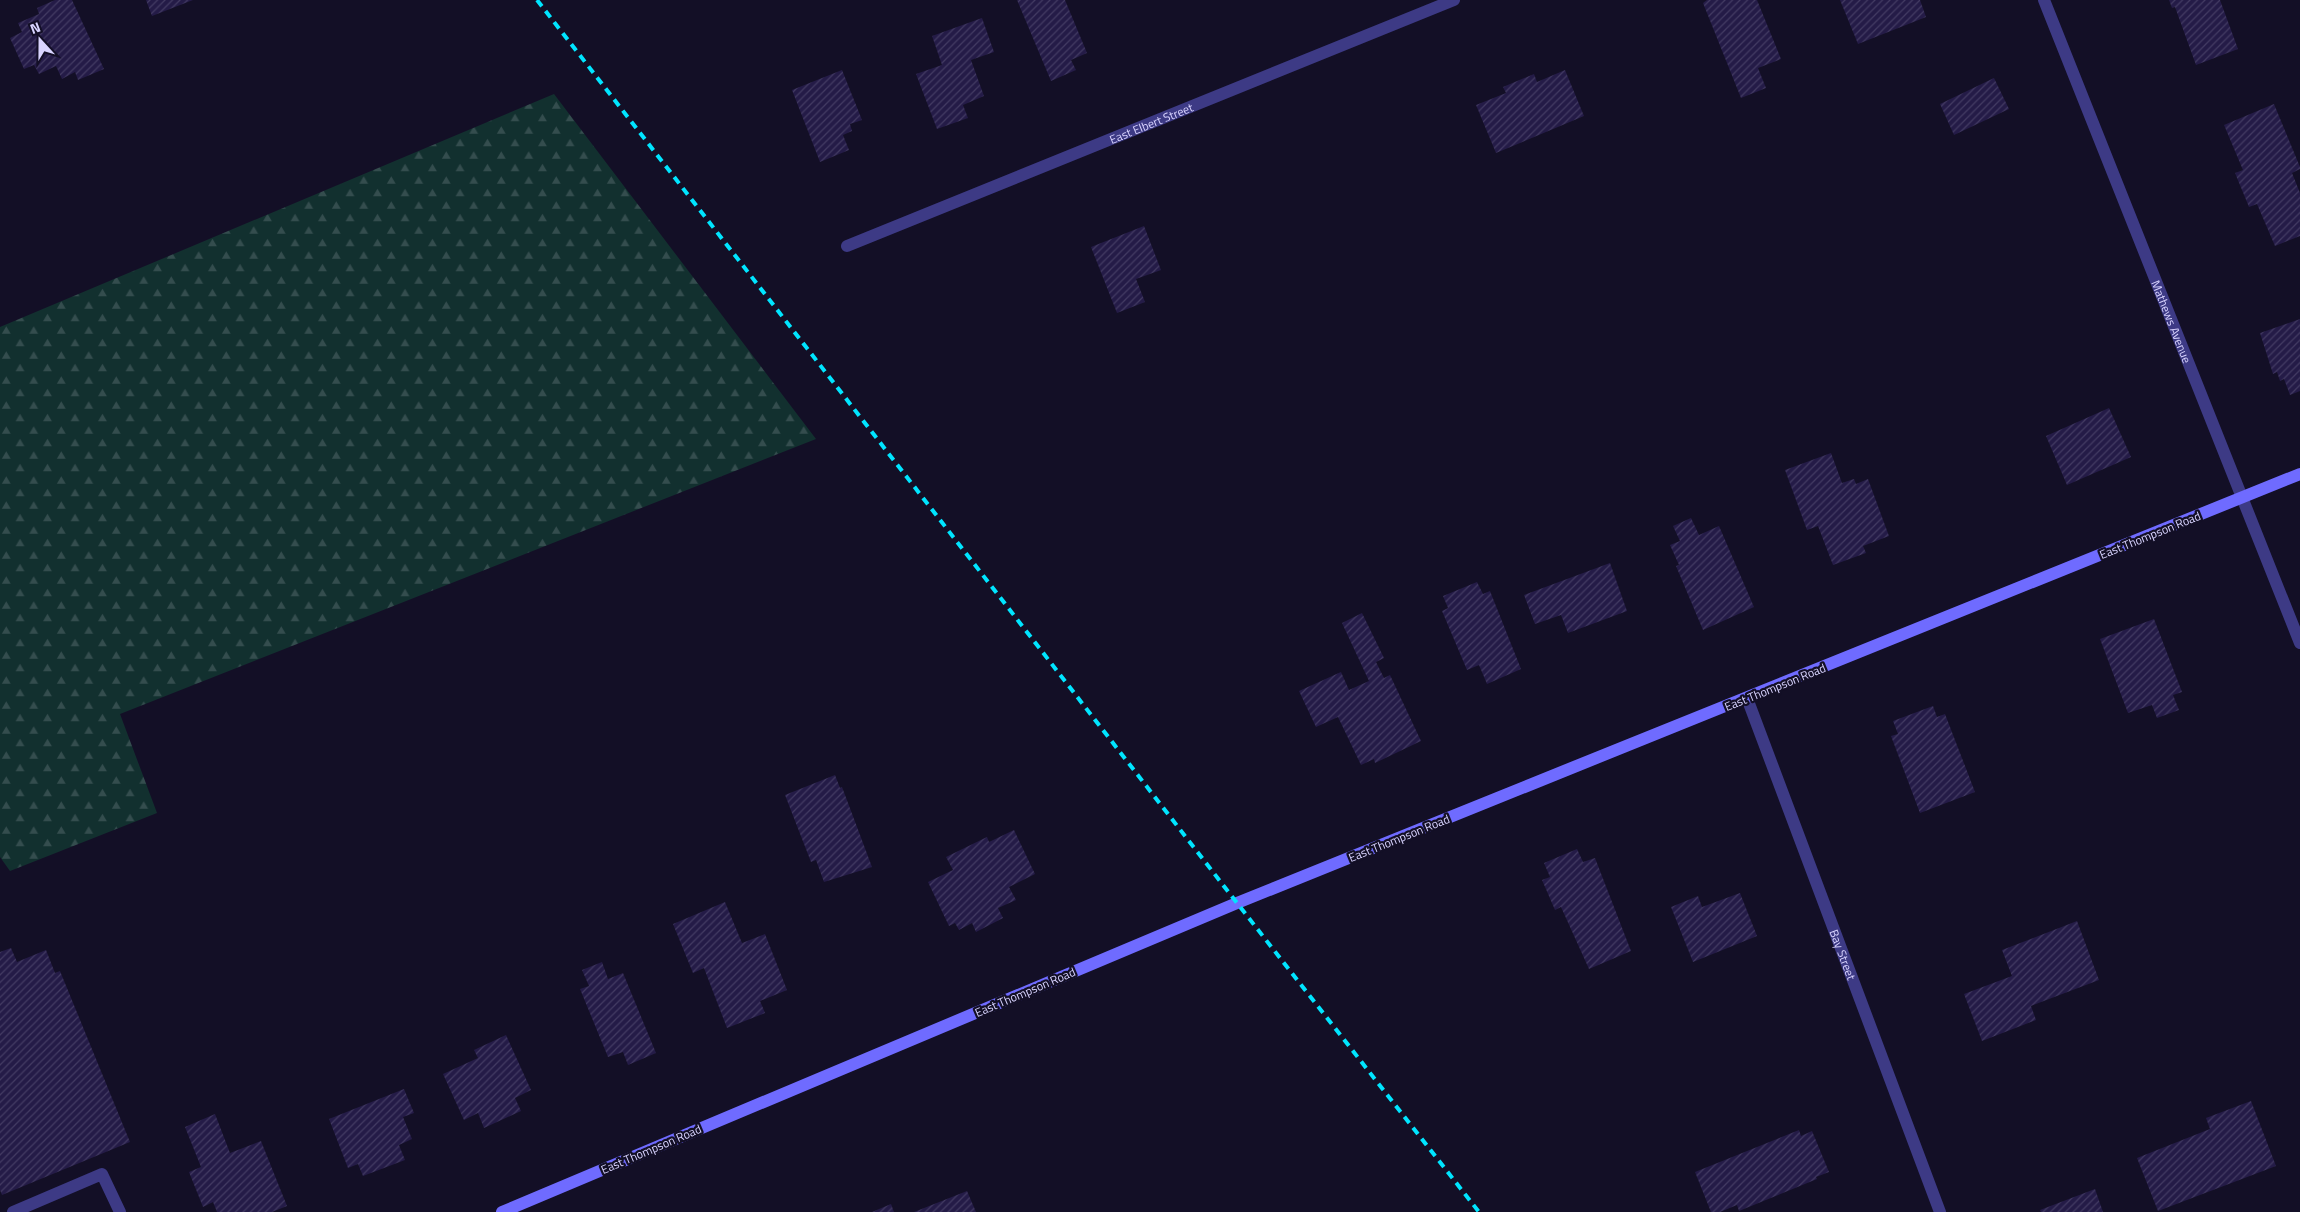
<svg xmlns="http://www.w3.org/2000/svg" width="2300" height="1212" font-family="'Titillium Web',sans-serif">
<defs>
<pattern id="forest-firs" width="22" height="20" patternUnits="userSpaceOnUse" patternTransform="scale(1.25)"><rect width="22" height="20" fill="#12302f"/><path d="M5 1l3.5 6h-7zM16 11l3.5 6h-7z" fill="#344d4e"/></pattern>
<pattern id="building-hatch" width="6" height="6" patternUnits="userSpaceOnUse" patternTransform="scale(1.25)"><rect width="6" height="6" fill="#241b47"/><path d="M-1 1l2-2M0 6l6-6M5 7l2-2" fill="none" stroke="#433b63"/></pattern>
</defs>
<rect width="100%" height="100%" fill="#130f26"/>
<path fill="url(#forest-firs)" d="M 554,94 L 816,439 L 120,714 L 157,813 L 10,871 L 0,857 L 0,327 Z"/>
<g fill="url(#building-hatch)">
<path d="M 55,0 L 72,0 L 104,69 L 78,80 L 75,72 L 62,79 L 56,66 L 39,74 L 34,65 L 24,69 L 10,38 L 22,32 L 18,23 L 39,14 L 37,8 Z"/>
<path d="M 146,0 L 193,0 L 152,16 Z"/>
<path d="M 1017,0 L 1065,0 L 1087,53 L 1071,60 L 1076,70 L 1051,81 Z"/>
<path d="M 1707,0 L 1757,0 L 1781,59 L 1758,68 L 1766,88 L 1741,98 L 1703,3 Z"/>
<path d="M 1840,0 L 1920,0 L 1926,17 L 1858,44 Z"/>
<path d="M 2169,0 L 2220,0 L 2238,49 L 2196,65 L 2175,7 L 2172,8 Z"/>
<path d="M 982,18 L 994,52 L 971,60 L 984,96 L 963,105 L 968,118 L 937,129 L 916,74 L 942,65 L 932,36 Z"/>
<path d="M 842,70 L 862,120 L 850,124 L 852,131 L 843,135 L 849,150 L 820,162 L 792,90 Z"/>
<path d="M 1565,70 L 1584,116 L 1496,153 L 1476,105 L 1506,93 L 1503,87 L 1534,74 L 1537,82 Z"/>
<path d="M 1994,78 L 2009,109 L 1954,135 L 1940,104 Z"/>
<path d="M 2274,104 L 2300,167 L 2300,169 L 2292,173 L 2300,193 L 2300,236 L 2275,246 L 2257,204 L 2249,207 L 2235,173 L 2243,170 L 2224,125 Z"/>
<path d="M 1144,226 L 1161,270 L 1136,279 L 1145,302 L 1117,313 L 1091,247 Z"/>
<path d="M 2300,319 L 2300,391 L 2290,395 L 2284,379 L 2280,381 L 2277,372 L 2273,374 L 2260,333 Z"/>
<path d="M 2109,408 L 2131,457 L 2067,485 L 2046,436 Z"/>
<path d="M 1831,453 L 1842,483 L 1854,479 L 1856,484 L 1868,479 L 1889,536 L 1863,546 L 1866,553 L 1833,565 L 1818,526 L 1807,530 L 1785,470 Z"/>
<path d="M 1691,518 L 1699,535 L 1719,526 L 1754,607 L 1703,630 L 1676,566 L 1679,565 L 1670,545 L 1680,541 L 1673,526 Z"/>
<path d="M 1610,563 L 1627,611 L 1568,633 L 1561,615 L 1535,624 L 1524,595 Z"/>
<path d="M 1477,582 L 1483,594 L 1490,591 L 1521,669 L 1487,684 L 1479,665 L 1467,670 L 1442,611 L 1448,608 L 1443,596 Z"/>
<path d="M 1362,613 L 1384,658 L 1376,662 L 1384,678 L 1390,675 L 1421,741 L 1375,763 L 1374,759 L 1361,765 L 1338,717 L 1316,727 L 1299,691 L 1341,672 L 1349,690 L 1369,681 L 1342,623 Z"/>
<path d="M 2154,619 L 2182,692 L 2173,695 L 2179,710 L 2157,718 L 2152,705 L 2128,713 L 2100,639 Z"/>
<path d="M 1933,706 L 1937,717 L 1945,714 L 1975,792 L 1920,813 L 1891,736 L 1898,734 L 1893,721 Z"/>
<path d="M 835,775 L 840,788 L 842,787 L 872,867 L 824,882 L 816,860 L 811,862 L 785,795 Z"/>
<path d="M 1014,830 L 1035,874 L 1009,887 L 1016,900 L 998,908 L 1003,918 L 976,932 L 972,923 L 959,930 L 955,923 L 949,926 L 928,882 L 953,870 L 946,857 L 987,837 L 989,842 Z"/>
<path d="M 1577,849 L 1583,862 L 1595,858 L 1631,951 L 1589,969 L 1561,907 L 1555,910 L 1542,880 L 1550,877 L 1544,863 Z"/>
<path d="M 1740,893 L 1757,936 L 1693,962 L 1671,907 L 1698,896 L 1702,907 Z"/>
<path d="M 725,902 L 742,943 L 765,934 L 787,990 L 760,1001 L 765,1013 L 727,1028 L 704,968 L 693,973 L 673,924 Z"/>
<path d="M 2077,921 L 2099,980 L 2031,1006 L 2036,1020 L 1982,1041 L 1964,994 L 2012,976 L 2002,950 Z"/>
<path d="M 11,948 L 17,962 L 46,950 L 55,973 L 60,971 L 130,1142 L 2,1195 L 0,1190 L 0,952 Z"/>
<path d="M 602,962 L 608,979 L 623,973 L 656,1053 L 628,1065 L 623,1052 L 608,1057 L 580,989 L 589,986 L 582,970 Z"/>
<path d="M 506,1035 L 531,1090 L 515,1098 L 521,1111 L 484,1128 L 478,1113 L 464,1120 L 443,1074 L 478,1058 L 474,1050 Z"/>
<path d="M 404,1089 L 414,1113 L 403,1117 L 412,1139 L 399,1145 L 405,1160 L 363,1176 L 358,1164 L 348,1168 L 329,1119 Z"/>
<path d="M 2251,1101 L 2276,1166 L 2158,1211 L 2137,1158 L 2210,1129 L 2206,1118 Z"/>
<path d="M 215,1114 L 230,1153 L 261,1141 L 287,1206 L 272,1212 L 217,1212 L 213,1202 L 203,1207 L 189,1172 L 201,1167 L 185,1127 Z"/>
<path d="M 1799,1130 L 1801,1136 L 1812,1131 L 1829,1172 L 1816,1177 L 1817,1179 L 1739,1211 L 1737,1205 L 1720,1212 L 1711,1212 L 1695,1172 Z"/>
<path d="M 2095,1189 L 2103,1212 L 2041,1212 L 2040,1210 Z"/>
<path d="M 967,1191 L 976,1212 L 914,1212 Z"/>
<path d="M 891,1204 L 894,1212 L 872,1212 Z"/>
</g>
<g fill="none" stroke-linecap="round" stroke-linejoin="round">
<path stroke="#3d3a85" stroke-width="12" d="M 13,1212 L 102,1174 L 120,1212"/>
<g stroke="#3d3a85" stroke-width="12">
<path id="s1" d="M 2044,0 L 2300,643"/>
<path id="s2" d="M 847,246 L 1454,0"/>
<path id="s3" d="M 1747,698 L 1940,1212"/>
</g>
<path stroke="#6f6bff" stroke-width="12" d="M 502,1212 L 1237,903 L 2300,474"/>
<path stroke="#00e5ff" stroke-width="4" stroke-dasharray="8 6" stroke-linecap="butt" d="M 537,0 L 1237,903 L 1479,1212"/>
</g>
<g text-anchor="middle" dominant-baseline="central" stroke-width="4.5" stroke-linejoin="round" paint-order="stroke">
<g font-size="12" fill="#d9d4ff" stroke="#130f26">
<text stroke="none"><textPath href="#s2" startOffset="328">East Elbert Street</textPath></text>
<text stroke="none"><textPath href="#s1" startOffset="346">Mathews Avenue</textPath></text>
<text transform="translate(2150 535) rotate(-22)">East Thompson Road</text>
<text transform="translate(1775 687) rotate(-22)">East Thompson Road</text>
<text transform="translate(1399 838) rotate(-22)">East Thompson Road</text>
<text stroke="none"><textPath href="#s3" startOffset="274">Bay Street</textPath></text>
<text transform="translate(1025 992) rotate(-23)">East Thompson Road</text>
<text transform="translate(651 1149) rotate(-23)">East Thompson Road</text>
</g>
</g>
<g transform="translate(40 40) rotate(339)" stroke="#130f26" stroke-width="4" paint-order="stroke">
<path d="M0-4L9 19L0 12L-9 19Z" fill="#d9d4ff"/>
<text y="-8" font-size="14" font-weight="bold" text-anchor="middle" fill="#d9d4ff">N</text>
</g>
</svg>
